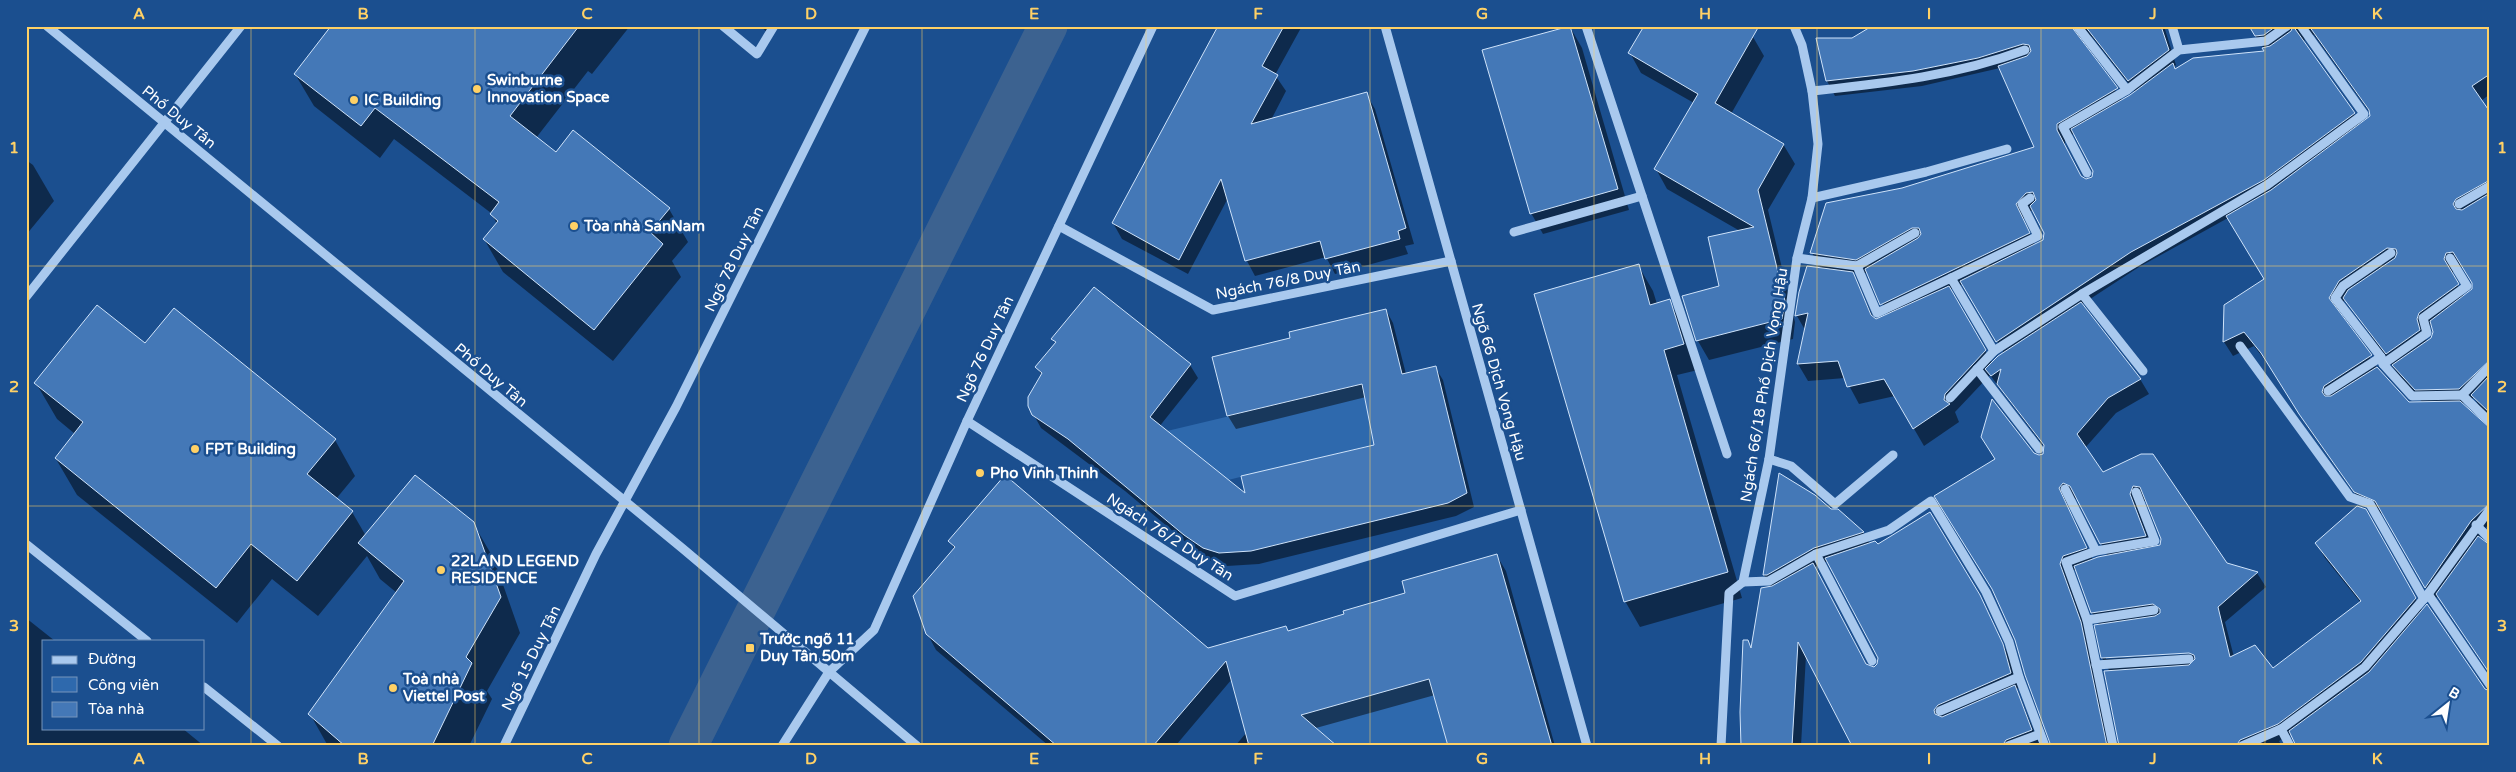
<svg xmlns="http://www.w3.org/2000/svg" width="2516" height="772" font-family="'Varela Round',sans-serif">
<rect width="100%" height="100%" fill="#1b4f8f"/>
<g fill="#2e69ad">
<path d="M 1361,385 L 1376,444 L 1228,480 L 1167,431 Z"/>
<path d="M 1429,679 L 1448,746 L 1337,746 L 1301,715 Z"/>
</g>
<g fill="#0007" fill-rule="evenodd">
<path d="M 333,26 L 630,26 L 592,74 L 588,71 L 536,138 L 556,154 L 669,209 L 688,242 L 672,261 L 681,277 L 613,361 L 503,272 L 484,239 L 497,224 L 491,213 L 394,139 L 380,158 L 314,106 L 295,74 Z"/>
<path d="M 760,26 L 772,26 L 767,32 Z"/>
<path d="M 1220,26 L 1302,26 L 1275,75 L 1286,91 L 1271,120 L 1366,94 L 1375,109 L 1414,244 L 1405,246 L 1408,254 L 1335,274 L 1326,257 L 1255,276 L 1247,261 L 1228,198 L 1188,274 L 1122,239 L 1113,223 Z"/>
<path d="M 1874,26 L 2164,26 L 2176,65 L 2174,67 L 2176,70 L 2266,52 L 2249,26 L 2490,26 L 2490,94 L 2481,101 L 2490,114 L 2490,418 L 2481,410 L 2474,397 L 2468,403 L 2460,403 L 2490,429 L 2490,530 L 2487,526 L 2478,538 L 2490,546 L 2490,674 L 2438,595 L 2434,601 L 2385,515 L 2364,506 L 2309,429 L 2271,368 L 2254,346 L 2233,356 L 2224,342 L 2225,306 L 2266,280 L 2228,218 L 2139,267 L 2081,305 L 2140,379 L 2149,394 L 2116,413 L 2085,448 L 2103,474 L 2142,455 L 2226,564 L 2257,573 L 2266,587 L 2225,622 L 2234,657 L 2272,670 L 2361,603 L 2325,558 L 2316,543 L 2365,510 L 2423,612 L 2484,689 L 2292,734 L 2279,741 L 2282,746 L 2120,746 L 2110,672 L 2102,658 L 2096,626 L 2100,626 L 2092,613 L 2077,569 L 2072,571 L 2089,638 L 2111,746 L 2052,746 L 2033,454 L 2039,457 L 2044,454 L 2045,448 L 1990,375 L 1955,412 L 1959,422 L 1924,446 L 1895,396 L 1859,404 L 1845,378 L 1808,381 L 1798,364 L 1805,330 L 1797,316 L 1821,269 L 1812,253 L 1827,204 L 1902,189 L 2036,148 L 2000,68 L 1922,86 L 1835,96 L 1827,81 L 1852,40 ZM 2084,34 L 2092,37 L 2136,93 L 2123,101 L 2079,41 ZM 2314,35 L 2371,114 L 2371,117 L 2361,124 L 2304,43 L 2305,36 ZM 2075,133 L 2094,170 L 2093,178 L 2087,181 L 2082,178 L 2065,146 L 2065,139 ZM 2033,209 L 2045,233 L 2044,241 L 2035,245 L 2023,219 ZM 2455,267 L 2463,267 L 2474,284 L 2474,290 L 2464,297 L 2452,275 ZM 1851,272 L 1864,274 L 1868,272 L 1888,315 L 1877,321 L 1874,319 ZM 1963,284 L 2004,353 L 1993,364 L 1949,290 ZM 2345,299 L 2402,380 L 2423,403 L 2409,403 L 2379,370 L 2337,313 ZM 2432,324 L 2434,332 L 2432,339 L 2427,342 L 2425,335 L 2427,328 ZM 2071,497 L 2079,500 L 2108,557 L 2093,560 L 2066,504 ZM 2142,501 L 2147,501 L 2162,538 L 2162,543 L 2157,548 L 2153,549 L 2138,509 ZM 2195,651 L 2195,654 L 2106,659 L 2106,657 Z"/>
<path d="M 1570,27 L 1582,48 L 1629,210 L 1543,234 L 1531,213 Z"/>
<path d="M 1731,36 L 1753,37 L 1764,56 L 1731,114 L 1783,144 L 1795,164 L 1768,210 L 1795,322 L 1793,339 L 1709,360 L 1698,341 L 1683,297 L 1721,287 L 1740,231 L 1667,189 L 1656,169 L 1694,103 L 1641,73 L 1630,53 Z"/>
<path d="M 26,160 L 33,165 L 54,201 L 26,235 Z"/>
<path d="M 1638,265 L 1653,291 L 1657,304 L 1669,301 L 1684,327 L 1698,370 L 1677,375 L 1742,598 L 1640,627 L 1625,601 Z"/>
<path d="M 1094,288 L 1190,365 L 1198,378 L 1159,427 L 1247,496 L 1376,446 L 1366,397 L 1236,429 L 1228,416 L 1214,358 L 1292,339 L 1386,310 L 1393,323 L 1406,374 L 1435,367 L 1443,380 L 1474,507 L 1456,516 L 1259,564 L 1227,566 L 1211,561 L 1193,548 L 1125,491 L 1041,428 L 1029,406 L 1042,376 L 1037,367 L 1056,344 L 1053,339 Z"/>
<path d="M 145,345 L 335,440 L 355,476 L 336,499 L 352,512 L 366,536 L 473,523 L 494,559 L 520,633 L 487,691 L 492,699 L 469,746 L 328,746 L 310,714 L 397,593 L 380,579 L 367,556 L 318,616 L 272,579 L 237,623 L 77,495 L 56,459 L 75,434 L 57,419 L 36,383 Z"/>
<path d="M 1831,510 L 1837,511 L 1863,532 L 1870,544 L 1979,596 L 2011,660 L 2019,688 L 2016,689 L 2040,745 L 1854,746 L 1806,655 L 1801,746 L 1743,746 L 1747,641 L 1752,649 L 1771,588 L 1764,575 ZM 1828,561 L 1879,658 L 1876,667 L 1871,668 L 1867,666 L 1815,567 Z"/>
<path d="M 950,541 L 1208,649 L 1288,632 L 1407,594 L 1497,556 L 1506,571 L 1555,746 L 1450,746 L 1435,695 L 1316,728 L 1336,746 L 1235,746 L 1247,732 L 1232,679 L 1177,744 L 1179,746 L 1049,746 L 936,650 L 927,633 L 955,550 Z"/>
<path d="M 26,618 L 55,641 L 44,641 L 44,728 L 182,728 L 204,746 L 26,746 Z"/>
</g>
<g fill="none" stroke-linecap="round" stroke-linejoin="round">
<path stroke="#3c6290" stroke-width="39" d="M 688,746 L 1048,26"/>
</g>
<g fill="#4478b7" stroke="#cfe3fa">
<path d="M 331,26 L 579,26 L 510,116 L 556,152 L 573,130 L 670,208 L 650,232 L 663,244 L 594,330 L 483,239 L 498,221 L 490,214 L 499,202 L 375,108 L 361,126 L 294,74 Z"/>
<path d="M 1218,26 L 1284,26 L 1262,66 L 1278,75 L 1251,124 L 1367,92 L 1406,228 L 1398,231 L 1400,239 L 1325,259 L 1320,241 L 1245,261 L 1221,179 L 1179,260 L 1112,223 Z"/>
<path d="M 1570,26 L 1618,189 L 1530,214 L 1482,50 Z"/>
<path d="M 1644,26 L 1759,26 L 1715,103 L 1784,144 L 1758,190 L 1785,301 L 1782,319 L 1696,341 L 1682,296 L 1719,286 L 1708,237 L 1754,227 L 1654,169 L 1698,94 L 1628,53 Z"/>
<path d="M 1872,26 L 2071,26 L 2118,88 L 2057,124 L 2057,130 L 2081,176 L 2086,179 L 2092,177 L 2093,171 L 2071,129 L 2130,95 L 2173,63 L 2175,69 L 2193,58 L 2264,51 L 2262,48 L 2270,46 L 2291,31 L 2293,26 L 2355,113 L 2264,180 L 2131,252 L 1996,342 L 1960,281 L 2043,240 L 2044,233 L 2030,206 L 2036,200 L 2033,192 L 2026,193 L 2016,204 L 2030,233 L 1880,305 L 1865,269 L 1918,238 L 1921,234 L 1919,228 L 1912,228 L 1856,260 L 1810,253 L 1826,203 L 1902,188 L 2034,147 L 1998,66 L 2027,56 L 2031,51 L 2029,45 L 2023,44 L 1978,58 L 1913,71 L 1826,81 L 1816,38 L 1852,38 Z"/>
<path d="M 2085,26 L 2161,26 L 2169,50 L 2128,81 Z"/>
<path d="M 2249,26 L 2276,26 L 2264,35 L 2255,36 Z"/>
<path d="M 2309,26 L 2490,26 L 2490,74 L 2472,86 L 2490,112 L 2490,180 L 2456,199 L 2453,204 L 2456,209 L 2462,210 L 2490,193 L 2490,360 L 2459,389 L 2415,390 L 2392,365 L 2431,338 L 2433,332 L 2430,321 L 2472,289 L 2472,283 L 2453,252 L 2446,253 L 2444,259 L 2459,284 L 2419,313 L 2417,319 L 2420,330 L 2386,354 L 2343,298 L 2348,290 L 2395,258 L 2397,253 L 2396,249 L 2387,248 L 2339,281 L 2329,298 L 2372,355 L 2324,386 L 2322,392 L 2325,396 L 2331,396 L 2377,367 L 2409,402 L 2460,401 L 2490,428 L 2490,503 L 2471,521 L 2425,588 L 2375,501 L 2354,492 L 2299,414 L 2261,353 L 2244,332 L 2223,342 L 2224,305 L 2264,279 L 2226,216 L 2271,190 L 2370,116 L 2369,110 Z"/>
<path d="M 1639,264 L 1650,305 L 1670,299 L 1684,344 L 1664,350 L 1728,572 L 1624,602 L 1534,294 Z"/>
<path d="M 1807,266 L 1853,272 L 1871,315 L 1876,319 L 1949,286 L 1986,350 L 1945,394 L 1944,400 L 1950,404 L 1913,429 L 1884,379 L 1847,387 L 1838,361 L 1797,364 L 1808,313 L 1795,316 L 1799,292 Z"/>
<path d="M 1094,287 L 1191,364 L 1150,417 L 1245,493 L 1241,476 L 1374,445 L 1362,384 L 1227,416 L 1212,357 L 1290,338 L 1289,332 L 1386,309 L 1402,374 L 1436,366 L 1467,493 L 1448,503 L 1251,551 L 1219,553 L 1203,548 L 1184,535 L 1068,439 L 1032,415 L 1028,406 L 1028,397 L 1042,373 L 1035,367 L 1056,342 L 1051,339 Z"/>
<path d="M 2081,302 L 2141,379 L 2108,398 L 2077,434 L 2103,472 L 2141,454 L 2153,454 L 2227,563 L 2258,572 L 2218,607 L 2230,657 L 2255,645 L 2273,668 L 2361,601 L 2315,543 L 2357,506 L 2366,509 L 2416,598 L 2361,662 L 2278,724 L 2240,740 L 2236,746 L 2119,746 L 2104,671 L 2189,665 L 2195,659 L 2194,655 L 2189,653 L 2101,658 L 2094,625 L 2155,616 L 2160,613 L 2160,609 L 2153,604 L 2091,613 L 2074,566 L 2098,557 L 2160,545 L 2161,539 L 2140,487 L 2133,486 L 2130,494 L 2146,536 L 2100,544 L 2070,486 L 2063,483 L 2059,488 L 2087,548 L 2063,556 L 2060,564 L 2081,622 L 2107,746 L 2051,746 L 2025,675 L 2015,640 L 1992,589 L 1934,496 L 1995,459 L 1981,437 L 1992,399 L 2034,453 L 2039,455 L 2043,454 L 2044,445 L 1997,384 L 2001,369 L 1991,376 L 1985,369 L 1998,356 Z"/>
<path d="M 97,305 L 145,343 L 174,308 L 336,439 L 307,474 L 353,511 L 297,581 L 251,544 L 216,588 L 55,458 L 83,422 L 34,383 Z"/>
<path d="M 2490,375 L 2490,413 L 2471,395 Z"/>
<path d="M 1779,473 L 1815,495 L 1831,509 L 1838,509 L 1864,532 L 1814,548 L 1767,575 L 1763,575 Z"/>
<path d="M 415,475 L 474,522 L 501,597 L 466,657 L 472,663 L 432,746 L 345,746 L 308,714 L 404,581 L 358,543 Z"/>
<path d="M 1005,475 L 1208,648 L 1286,626 L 1288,631 L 1344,614 L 1343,611 L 1405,593 L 1402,581 L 1497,554 L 1552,746 L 1448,746 L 1429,679 L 1301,715 L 1337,746 L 1249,746 L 1226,661 L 1153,746 L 1057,746 L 926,634 L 913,596 L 955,547 L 948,541 Z"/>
<path d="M 1930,512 L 1980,595 L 2003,644 L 2011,673 L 1938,705 L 1934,710 L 1935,714 L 1942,717 L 2015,685 L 2032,730 L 2006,740 L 2002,746 L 1852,746 L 1798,642 L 1792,746 L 1741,746 L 1740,712 L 1743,640 L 1748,640 L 1751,648 L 1761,588 L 1772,586 L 1813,563 L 1866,664 L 1874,667 L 1877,664 L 1878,658 L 1825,558 L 1875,541 L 1878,544 Z"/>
<path d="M 2478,536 L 2490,545 L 2490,674 L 2436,594 Z"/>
<path d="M 2427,604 L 2485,689 L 2490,691 L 2490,746 L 2296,746 L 2289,731 L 2369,672 Z"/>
</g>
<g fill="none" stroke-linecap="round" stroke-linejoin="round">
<g stroke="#a9c9ee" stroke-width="9">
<path d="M 47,26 L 682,548 L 917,746"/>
<path d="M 723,26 L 757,54 L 774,26"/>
<path d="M 1385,26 L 1587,746"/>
<path d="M 1586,26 L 1727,454"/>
<path d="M 2077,26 L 2127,90"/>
<path d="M 2172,26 L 2179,50"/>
<path d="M 1812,91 C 1886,83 1955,76 2025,50"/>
<path d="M 2087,173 L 2063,127 L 2127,90 L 2179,50 L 2266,41 L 2287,26"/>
<path d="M 1812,198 L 1926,172 L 2007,149"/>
<path d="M 2459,204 L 2490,186"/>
<path d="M 1059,226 L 1213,310 L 1451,261"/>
<path d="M 1514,232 L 1642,196"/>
<path d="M 2391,253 L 2343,286 L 2335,298 L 2381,357 L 2383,364 L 2412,396 L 2462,395 L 2490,422"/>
<path d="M 1797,258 L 1857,266 L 1877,313 L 1951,278 L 1994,351 L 2082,294 L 2267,185 L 2364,114 L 2301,26"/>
<path d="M 1857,266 L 1915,233"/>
<path d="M 1951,278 L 2038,236 L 2022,204 L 2030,198"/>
<path d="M 2082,294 L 2143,371"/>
<path d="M 26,297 L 241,26"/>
<path d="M 2240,346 L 2350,497 L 2370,504 L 2424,599"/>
<path d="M 2383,364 L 2427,333 L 2423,318 L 2467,286 L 2450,258"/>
<path d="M 1977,369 L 2039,449"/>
<path d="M 2328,391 L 2381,357"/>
<path d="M 2462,395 L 2490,366"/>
<path d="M 1950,398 L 1994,351"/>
<path d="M 967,421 L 1235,596 L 1521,510"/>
<path d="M 1769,459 L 1791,466 L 1835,504 L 1893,455"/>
<path d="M 2065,489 L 2096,551"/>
<path d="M 2476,525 L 2490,539"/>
<path d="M 26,544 L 147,641"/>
<path d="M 1816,554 L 1872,661"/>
<path d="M 1743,582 L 1769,581 L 1816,554 L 1889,530 L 1931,501 L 1986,592 L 2009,642 L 2019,677 L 2045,746"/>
<path d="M 2428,594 L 2490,685"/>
<path d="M 2087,620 L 2154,610"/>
<path d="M 2096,665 L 2189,659"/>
<path d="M 204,687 L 278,746"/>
<path d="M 1940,711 L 2019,677"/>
<path d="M 2281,729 L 2290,746"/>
<path d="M 504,746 L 596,554 L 676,407 L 866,26"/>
<path d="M 782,746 L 829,672 L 874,630 L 967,421 L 1153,26"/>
<path d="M 1721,746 L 1729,593 L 1743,582 L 1769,459 L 1797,258 L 1812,198 L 1818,144 L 1812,91 L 1802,45 L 1794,26"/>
<path d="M 2008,746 L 2040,734"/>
<path d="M 2113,746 L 2087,620 L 2066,562 L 2096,551 L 2155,541 L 2136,492"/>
<path d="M 2242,746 L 2281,729 L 2365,667 L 2428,594 L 2490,509"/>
</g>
</g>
<path fill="none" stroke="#ffd166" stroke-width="1" stroke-opacity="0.55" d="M 251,26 L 251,746M 475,26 L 475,746M 699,26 L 699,746M 922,26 L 922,746M 1146,26 L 1146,746M 1370,26 L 1370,746M 1594,26 L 1594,746M 1817,26 L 1817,746M 2041,26 L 2041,746M 2265,26 L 2265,746M 26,266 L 2490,266M 26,506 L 2490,506"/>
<g fill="#ffd166" stroke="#1b4f8f" stroke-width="2">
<circle cx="477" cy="89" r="5"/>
<circle cx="354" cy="100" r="5"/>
<circle cx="574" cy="226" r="5"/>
<circle cx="195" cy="449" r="5"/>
<circle cx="980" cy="473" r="5"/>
<circle cx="441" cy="570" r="5"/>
<rect x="745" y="643" width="10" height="10" rx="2.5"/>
<circle cx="393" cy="688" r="5"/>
</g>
<g text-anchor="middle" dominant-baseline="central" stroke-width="5" stroke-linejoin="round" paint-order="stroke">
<g font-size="15" font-weight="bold" fill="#fff" stroke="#1b4f8f" text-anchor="start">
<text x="487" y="80">Swinburne<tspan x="487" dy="17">Innovation Space</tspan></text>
<text x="364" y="100">IC Building</text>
<text x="584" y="226">Tòa nhà SanNam</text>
<text x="205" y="449">FPT Building</text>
<text x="990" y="473">Pho Vinh Thinh</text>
<text x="451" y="561">22LAND LEGEND<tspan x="451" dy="17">RESIDENCE</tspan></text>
<text x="760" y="639">Trước ngõ 11<tspan x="760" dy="17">Duy Tân 50m</tspan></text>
<text x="403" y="679">Toà nhà<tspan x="403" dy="17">Viettel Post</tspan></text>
</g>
<g font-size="15" fill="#fff" stroke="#1b4f8f">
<text transform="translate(179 117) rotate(39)">Phố Duy Tân</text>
<text transform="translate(734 259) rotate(-64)">Ngõ 78 Duy Tân</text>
<text transform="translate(1288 280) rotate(-11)">Ngách 76/8 Duy Tân</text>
<text transform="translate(985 349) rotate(-65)">Ngõ 76 Duy Tân</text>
<text transform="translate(491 375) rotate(40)">Phố Duy Tân</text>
<text transform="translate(1499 382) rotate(74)">Ngõ 66 Dịch Vọng Hậu</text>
<text transform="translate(1764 385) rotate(-81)">Ngách 66/18 Phố Dịch Vọng Hậu</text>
<text transform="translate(1170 537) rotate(33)">Ngách 76/2 Duy Tân</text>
<text transform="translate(531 658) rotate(-64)">Ngõ 15 Duy Tân</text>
</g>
</g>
<rect width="2516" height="772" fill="none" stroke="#1b4f8f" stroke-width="55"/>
<rect x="42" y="640" width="162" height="90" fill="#1b4f8f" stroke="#7695bc"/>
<rect x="52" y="656" width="25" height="8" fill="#a9c9ee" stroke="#7695bc"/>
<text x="88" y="664" font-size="15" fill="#ffffff">Đường</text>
<rect x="52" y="677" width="25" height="15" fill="#2e69ad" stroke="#7695bc"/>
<text x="88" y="690" font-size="15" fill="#ffffff">Công viên</text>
<rect x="52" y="702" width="25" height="15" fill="#4478b7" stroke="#7695bc"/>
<text x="88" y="714" font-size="15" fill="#ffffff">Tòa nhà</text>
<g transform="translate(2448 704) rotate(30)" stroke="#1b4f8f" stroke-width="4" paint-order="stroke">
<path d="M0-4L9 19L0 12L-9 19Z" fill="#ffffff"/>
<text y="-8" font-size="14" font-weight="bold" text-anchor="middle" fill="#ffffff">B</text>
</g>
<rect x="28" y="28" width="2460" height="716" fill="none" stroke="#ffd166" stroke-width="2"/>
<g font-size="16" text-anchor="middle" font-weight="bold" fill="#ffd166">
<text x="139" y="19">A</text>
<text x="363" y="19">B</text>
<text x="587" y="19">C</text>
<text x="811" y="19">D</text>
<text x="1034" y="19">E</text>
<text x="1258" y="19">F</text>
<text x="1482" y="19">G</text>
<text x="1705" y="19">H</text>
<text x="1929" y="19">I</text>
<text x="2153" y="19">J</text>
<text x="2377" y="19">K</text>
<text x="14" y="153">1</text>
<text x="2502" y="153">1</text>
<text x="14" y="392">2</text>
<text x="2502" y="392">2</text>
<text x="14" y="631">3</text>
<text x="2502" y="631">3</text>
<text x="139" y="764">A</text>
<text x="363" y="764">B</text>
<text x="587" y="764">C</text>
<text x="811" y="764">D</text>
<text x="1034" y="764">E</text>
<text x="1258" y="764">F</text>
<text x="1482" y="764">G</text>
<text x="1705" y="764">H</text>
<text x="1929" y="764">I</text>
<text x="2153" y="764">J</text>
<text x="2377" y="764">K</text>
</g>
</svg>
